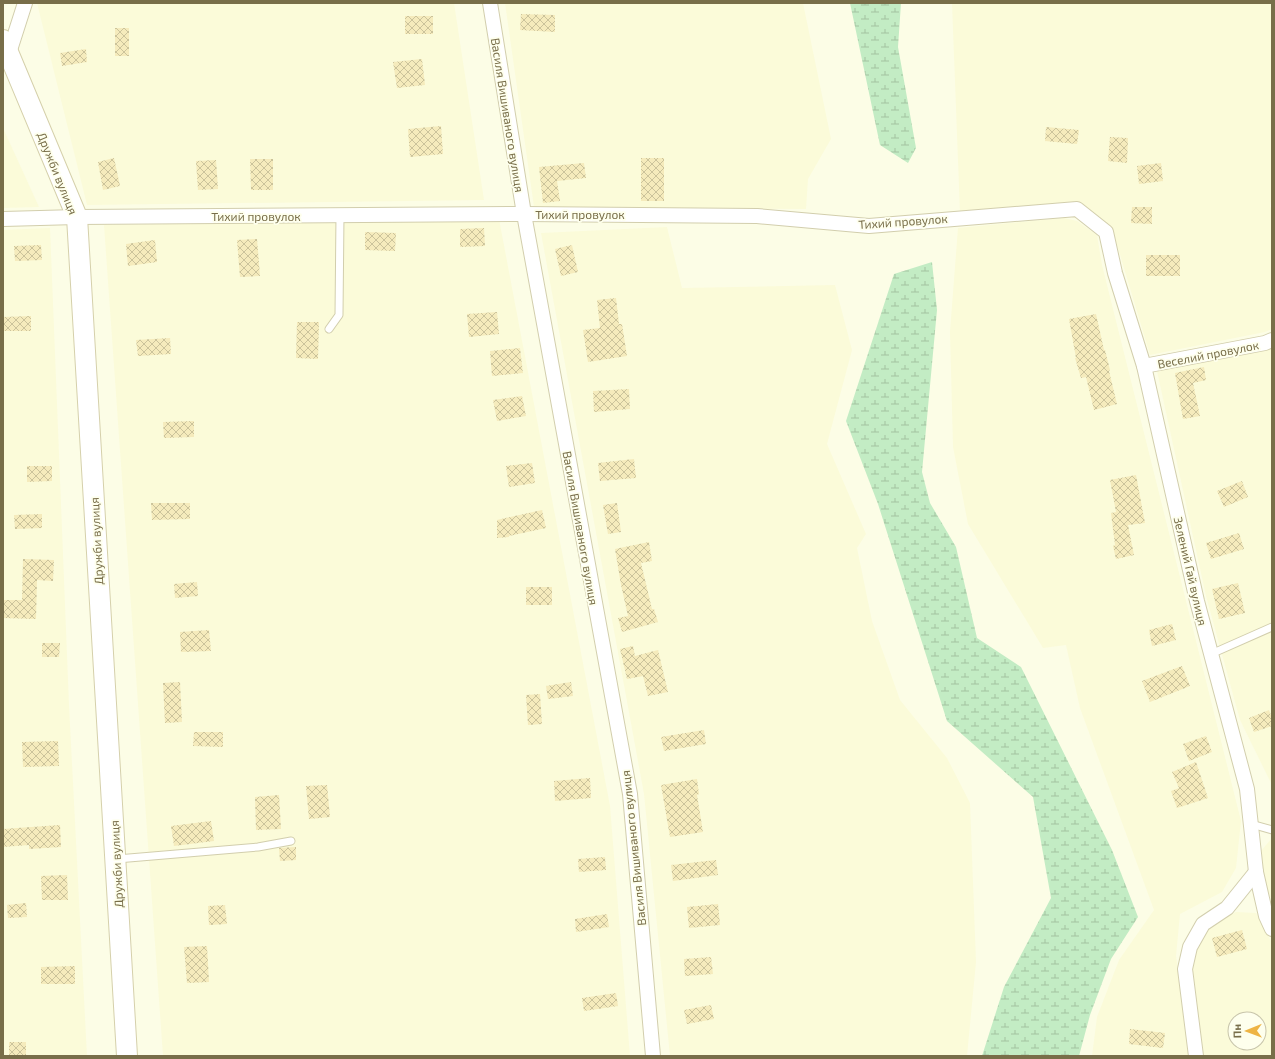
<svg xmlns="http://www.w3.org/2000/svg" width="1275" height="1059" font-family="'Exo 2',sans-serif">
<defs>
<pattern id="wetland-marsh" width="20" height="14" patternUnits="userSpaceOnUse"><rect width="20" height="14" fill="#c3ecc4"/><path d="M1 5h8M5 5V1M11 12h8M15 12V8" fill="none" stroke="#a3c3a1"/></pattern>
<pattern id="building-cross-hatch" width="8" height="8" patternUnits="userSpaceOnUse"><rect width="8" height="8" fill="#f5ebbc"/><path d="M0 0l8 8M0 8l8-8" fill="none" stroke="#cbc39b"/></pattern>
</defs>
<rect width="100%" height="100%" fill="#fcfde6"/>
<g fill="#fbfbd9" fill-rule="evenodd">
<path d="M 37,3 L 454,3 L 484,200 L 87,205 Z"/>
<path d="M 505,3 L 803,3 L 831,139 L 808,179 L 806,209 L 534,207 Z"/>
<path d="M 952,3 L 1272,3 L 1272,190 L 1270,207 L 1272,208 L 1272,329 L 1265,332 L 1150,355 L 1112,228 L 1077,202 L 960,213 Z"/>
<path d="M 3,128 L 39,207 L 3,208 Z"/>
<path d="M 1064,218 L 1077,221 L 1097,235 L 1102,265 L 1241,821 L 1236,868 L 1222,892 L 1180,914 L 1176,956 L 1190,1056 L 1092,1056 L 1097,1017 L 1119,960 L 1154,910 L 1080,708 L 1066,645 L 1043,648 L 968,524 L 953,447 L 950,332 L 958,228 Z"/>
<path d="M 499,219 L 610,806 L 630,1056 L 163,1056 L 104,225 Z"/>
<path d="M 667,227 L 682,288 L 835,285 L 852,350 L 827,444 L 866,534 L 857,548 L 872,621 L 900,700 L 947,758 L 970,803 L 976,962 L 967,1056 L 670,1056 L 644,794 L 541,233 Z"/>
<path d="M 50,228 L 69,705 L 87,1056 L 3,1056 L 3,230 Z"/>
<path d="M 1272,348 L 1272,785 L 1240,720 L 1206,596 L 1157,371 Z"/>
<path d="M 1272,838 L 1272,902 L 1260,869 L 1260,852 Z"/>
<path d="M 1236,912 L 1256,913 L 1272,943 L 1272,1056 L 1201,1056 L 1191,968 L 1196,948 L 1208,928 ZM 1235,1019 L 1259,1019 L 1259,1043 L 1235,1043 Z"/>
</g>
<g fill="url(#wetland-marsh)">
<path d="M 850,3 L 901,3 L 898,47 L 916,148 L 908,163 L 880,145 Z"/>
<path d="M 932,262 L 937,310 L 922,472 L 930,503 L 956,547 L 977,638 L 1021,667 L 1112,850 L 1138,917 L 1111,959 L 1090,1015 L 1079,1056 L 982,1056 L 1004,987 L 1051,898 L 1033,797 L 947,721 L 878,504 L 846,421 L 894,274 Z"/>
</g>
<g fill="url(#building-cross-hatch)">
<path d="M 521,14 L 555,15 L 555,32 L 520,30 Z"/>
<rect x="405" y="16" width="28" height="18"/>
<rect x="115" y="28" width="14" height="28"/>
<path d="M 86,49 L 87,62 L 62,66 L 60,53 Z"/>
<path d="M 422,59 L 425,85 L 397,88 L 393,62 Z"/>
<path d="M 441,126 L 443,154 L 410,157 L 408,129 Z"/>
<path d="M 1046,127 L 1079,130 L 1077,144 L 1045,141 Z"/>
<path d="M 1110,137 L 1128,138 L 1127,163 L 1108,161 Z"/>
<path d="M 114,158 L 120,186 L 103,190 L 98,162 Z"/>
<rect x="641" y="158" width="23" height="43"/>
<path d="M 250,159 L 273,159 L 273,190 L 251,190 Z"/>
<path d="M 216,160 L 218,189 L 198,190 L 196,161 Z"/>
<path d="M 584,163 L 586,178 L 557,181 L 560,201 L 543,203 L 539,167 Z"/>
<path d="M 1161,163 L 1163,181 L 1139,184 L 1137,166 Z"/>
<path d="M 1132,207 L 1152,207 L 1152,224 L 1131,223 Z"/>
<path d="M 484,228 L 485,246 L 460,247 L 460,229 Z"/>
<path d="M 365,232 L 396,233 L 395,251 L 365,250 Z"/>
<path d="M 257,239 L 260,276 L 240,277 L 237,240 Z"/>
<path d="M 155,240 L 157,262 L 128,266 L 126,244 Z"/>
<path d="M 41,245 L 42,260 L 15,261 L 14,246 Z"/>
<path d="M 572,245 L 578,272 L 561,276 L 555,249 Z"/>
<rect x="1146" y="255" width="34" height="21"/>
<path d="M 616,298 L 619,324 L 622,324 L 627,356 L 588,362 L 583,330 L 600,328 L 597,300 Z"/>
<path d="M 497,312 L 499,334 L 469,337 L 467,314 Z"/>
<path d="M 1096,314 L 1104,350 L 1105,350 L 1110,370 L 1109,371 L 1117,404 L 1094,410 L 1086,377 L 1081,378 L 1075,358 L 1076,358 L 1069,319 Z"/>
<path d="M 31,316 L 31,331 L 3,331 L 3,317 Z"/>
<path d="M 297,322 L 319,322 L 318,359 L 296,358 Z"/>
<path d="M 170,338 L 171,354 L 138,356 L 136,340 Z"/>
<path d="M 520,348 L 523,373 L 492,376 L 490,351 Z"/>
<path d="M 1204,367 L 1206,380 L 1193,383 L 1200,416 L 1183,419 L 1175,373 Z"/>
<path d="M 629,389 L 630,409 L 594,412 L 593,391 Z"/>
<path d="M 522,396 L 526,416 L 497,421 L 493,400 Z"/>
<path d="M 194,421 L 194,437 L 164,438 L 163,422 Z"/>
<path d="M 634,459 L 636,478 L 600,481 L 598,463 Z"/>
<path d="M 532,463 L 535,483 L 509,487 L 506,466 Z"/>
<path d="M 27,466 L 52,466 L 52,481 L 27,482 Z"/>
<path d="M 1136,475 L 1145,523 L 1128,525 L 1134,555 L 1116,559 L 1113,546 L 1115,545 L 1111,513 L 1116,512 L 1110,480 Z"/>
<path d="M 1242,481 L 1248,497 L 1224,507 L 1217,491 Z"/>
<path d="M 151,503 L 190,503 L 190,519 L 152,520 Z"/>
<path d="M 617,503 L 621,532 L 608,534 L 603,505 Z"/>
<path d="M 542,510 L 546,528 L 509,536 L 509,537 L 497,538 L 497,520 Z"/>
<path d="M 42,514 L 42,528 L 15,529 L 14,515 Z"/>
<path d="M 1239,533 L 1244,549 L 1211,559 L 1206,543 Z"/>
<path d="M 649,542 L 652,561 L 641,563 L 652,609 L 654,609 L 658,622 L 622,632 L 618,618 L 628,616 L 621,585 L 615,549 Z"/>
<path d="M 23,559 L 54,560 L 53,581 L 37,580 L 36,619 L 3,618 L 3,600 L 22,600 Z"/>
<path d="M 197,582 L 198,596 L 175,598 L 174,584 Z"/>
<path d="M 1238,583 L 1245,613 L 1219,619 L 1212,589 Z"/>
<rect x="526" y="587" width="26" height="18"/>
<path d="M 1172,624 L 1176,640 L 1152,646 L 1149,630 Z"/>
<path d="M 209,630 L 211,651 L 181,652 L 180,632 Z"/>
<path d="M 42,643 L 60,643 L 59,657 L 42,657 Z"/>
<path d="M 633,646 L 635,656 L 658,650 L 668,692 L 648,696 L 643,676 L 627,679 L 620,649 Z"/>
<path d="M 1182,666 L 1190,686 L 1150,702 L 1142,681 Z"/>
<path d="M 180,682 L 182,722 L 165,723 L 163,683 Z"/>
<path d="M 571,682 L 573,696 L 548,699 L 546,686 Z"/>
<path d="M 540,694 L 542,724 L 528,725 L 526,695 Z"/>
<path d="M 1269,710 L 1272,718 L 1272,726 L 1254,732 L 1249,718 Z"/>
<path d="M 704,730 L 706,744 L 664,751 L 661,737 Z"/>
<path d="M 194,732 L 223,732 L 223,747 L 193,746 Z"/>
<path d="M 1206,736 L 1212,752 L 1189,761 L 1183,744 Z"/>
<path d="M 58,741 L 59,766 L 23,767 L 22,742 Z"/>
<path d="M 1196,762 L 1208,798 L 1177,808 L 1171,791 L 1179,788 L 1172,772 Z"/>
<path d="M 590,778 L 591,798 L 555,801 L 554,781 Z"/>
<path d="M 697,779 L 699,794 L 697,795 L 703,832 L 670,837 L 661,785 Z"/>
<path d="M 327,785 L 330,817 L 309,819 L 306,786 Z"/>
<path d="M 279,795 L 281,829 L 256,830 L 255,797 Z"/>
<path d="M 211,821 L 214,841 L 174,846 L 171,826 Z"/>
<path d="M 60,825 L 61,847 L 29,849 L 29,845 L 3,847 L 3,829 Z"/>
<path d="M 296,847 L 296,860 L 280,861 L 279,848 Z"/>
<path d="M 605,857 L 606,870 L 579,872 L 578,859 Z"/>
<path d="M 716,860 L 718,875 L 673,881 L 671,865 Z"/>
<path d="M 67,875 L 68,900 L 42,900 L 41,876 Z"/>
<path d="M 26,903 L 27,917 L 8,918 L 7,905 Z"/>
<path d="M 718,904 L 720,925 L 689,928 L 687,907 Z"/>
<path d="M 225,905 L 227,924 L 209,925 L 208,906 Z"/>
<path d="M 607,914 L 609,927 L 576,932 L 575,919 Z"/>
<path d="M 1242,930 L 1247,949 L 1217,957 L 1212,938 Z"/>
<path d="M 207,946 L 209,982 L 187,983 L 184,947 Z"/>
<path d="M 711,957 L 713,974 L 685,976 L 684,959 Z"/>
<path d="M 75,966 L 75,984 L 41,984 L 41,967 Z"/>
<path d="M 616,993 L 618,1006 L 584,1011 L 582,998 Z"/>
<path d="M 711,1005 L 714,1019 L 687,1024 L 684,1010 Z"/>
<path d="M 1130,1029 L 1165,1033 L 1163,1048 L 1129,1044 Z"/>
<rect x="9" y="1042" width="17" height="14"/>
</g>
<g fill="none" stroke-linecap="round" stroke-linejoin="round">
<g stroke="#d2cead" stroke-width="9">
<g id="lane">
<path d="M 329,329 L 339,315 L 340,215"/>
<path d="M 1211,654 L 1272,627"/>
<path d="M 1251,824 L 1272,830"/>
<path d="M 117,859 L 258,847 L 291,841"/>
</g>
</g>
<g stroke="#d2cead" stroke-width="16">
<g id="street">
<path d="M 490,3 L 524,214 L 630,794 L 653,1056"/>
<path d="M 9,53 L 25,3"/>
<path d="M 3,219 L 77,217 L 524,214 L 757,216 L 869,226 L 1077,209 L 1106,232 L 1115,273 L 1144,366 L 1197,601 L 1247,789 L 1256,872 L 1266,916 L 1272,929"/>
<path d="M 1144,366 L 1265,343 L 1272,340"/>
<path d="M 1196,1056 L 1185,969 L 1190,947 L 1203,924 L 1227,908 L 1256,872"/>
</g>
</g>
<g stroke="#d5d0ab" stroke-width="22">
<path id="secondary" d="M 3,40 L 77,217 L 127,1056"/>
</g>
<use href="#lane" stroke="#fff" stroke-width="7"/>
<use href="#street" stroke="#fff" stroke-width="14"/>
<use href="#secondary" stroke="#fff" stroke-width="20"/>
</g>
<g text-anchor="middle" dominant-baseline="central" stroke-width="3.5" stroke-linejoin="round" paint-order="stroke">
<g font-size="12" fill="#786e49" stroke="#feffed">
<text transform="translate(508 115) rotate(81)">Василя Вишиваного вулиця</text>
<text transform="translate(58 173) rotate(68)">Дружби вулиця</text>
<text x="580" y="214">Тихий провулок</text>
<text x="256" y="216">Тихий провулок</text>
<text transform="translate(903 221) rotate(-4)">Тихий провулок</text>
<text transform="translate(1208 354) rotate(-11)">Веселий провулок</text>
<text transform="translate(581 528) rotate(80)">Василя Вишиваного вулиця</text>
<text transform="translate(96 541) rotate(-93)">Дружби вулиця</text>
<text transform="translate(1191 571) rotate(77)">Зелений Гай вулиця</text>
<text transform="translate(633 848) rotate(-96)">Василя Вишиваного вулиця</text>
<text transform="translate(116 864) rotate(-93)">Дружби вулиця</text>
</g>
</g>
<rect width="1275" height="1059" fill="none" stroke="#786e49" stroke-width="8"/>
<g transform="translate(1247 1031) rotate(269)"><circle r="19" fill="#feffed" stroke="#c8c5ab"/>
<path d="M0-3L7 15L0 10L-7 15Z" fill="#eeb444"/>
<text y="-6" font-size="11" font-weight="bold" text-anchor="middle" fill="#786e49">Пн</text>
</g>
</svg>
